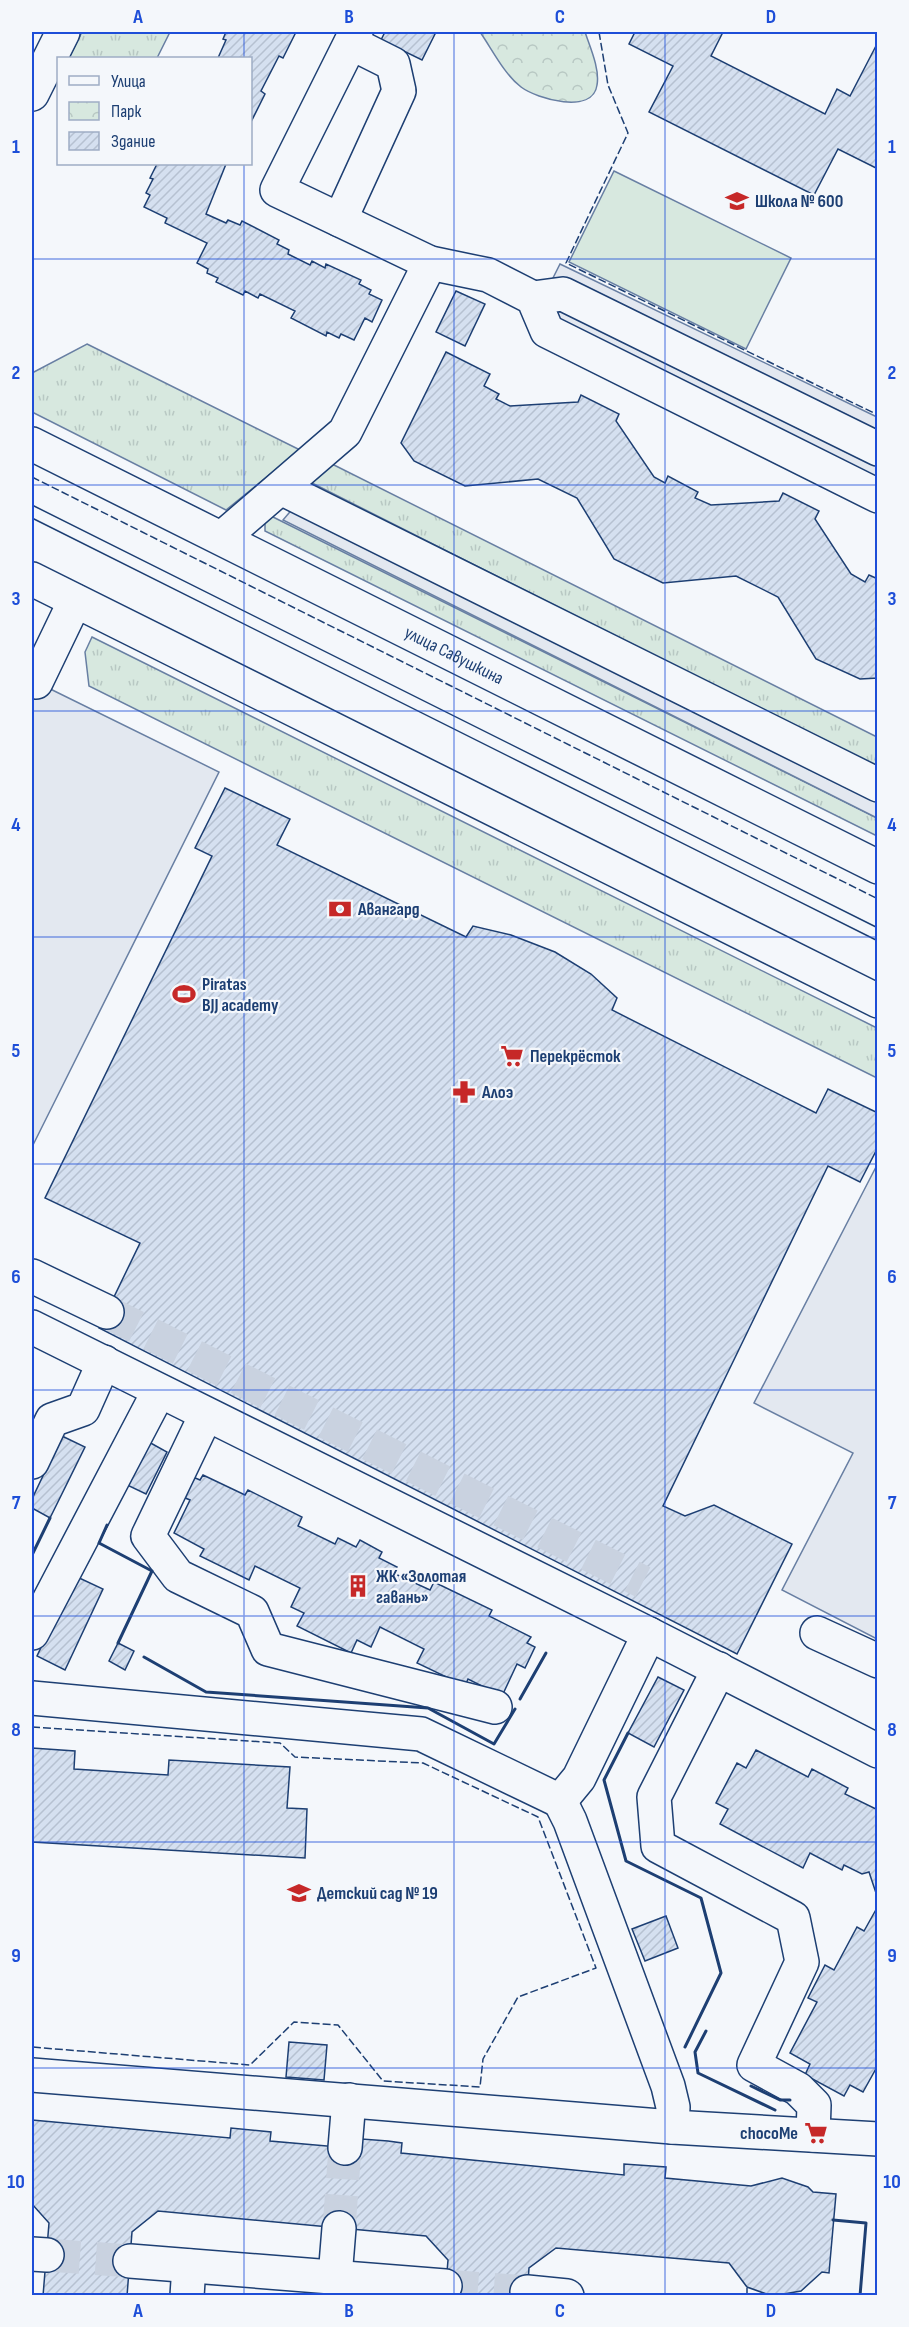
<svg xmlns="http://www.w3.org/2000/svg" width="909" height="2327" font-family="'Sofia Sans Condensed',sans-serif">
<defs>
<pattern id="grass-tufts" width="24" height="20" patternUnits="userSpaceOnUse" patternTransform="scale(1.5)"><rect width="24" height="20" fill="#d7e8df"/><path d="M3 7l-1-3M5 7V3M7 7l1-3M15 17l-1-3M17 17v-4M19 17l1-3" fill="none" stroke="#b8c8c3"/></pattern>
<pattern id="park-crowns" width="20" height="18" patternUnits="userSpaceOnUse" patternTransform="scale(1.5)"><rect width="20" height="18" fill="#d7e8df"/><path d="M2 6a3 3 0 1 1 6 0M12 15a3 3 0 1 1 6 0" fill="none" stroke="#b8c8c3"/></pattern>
<pattern id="building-hatch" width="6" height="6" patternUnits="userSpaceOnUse" patternTransform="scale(1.5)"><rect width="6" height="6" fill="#d5e0f0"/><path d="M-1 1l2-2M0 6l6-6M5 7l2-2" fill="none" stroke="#b6c1d1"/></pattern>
</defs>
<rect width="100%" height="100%" fill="#f4f7fb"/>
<g fill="url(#grass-tufts)" stroke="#687fa3" stroke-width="1.5">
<path d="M 82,32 L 170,32 L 157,58 L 69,58 Z"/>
<path d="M 87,344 L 300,450 L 226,510 L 32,412 L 32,373 Z"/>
<path d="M 330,463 L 877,737 L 877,768 L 308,481 Z"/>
<path d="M 271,516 L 877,818 L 877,836 L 265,531 L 265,523 Z"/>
<path d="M 92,637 L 877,1028 L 877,1078 L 89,686 L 85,652 Z"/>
</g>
<path fill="url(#park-crowns)" stroke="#687fa3" stroke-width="1.5" d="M 480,32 L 585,32 C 590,47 600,69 597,85 C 593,115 537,99 521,87 C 504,74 492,49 480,32 Z"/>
<path fill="#d7e8df" stroke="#687fa3" stroke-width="1.5" d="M 614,171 L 791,258 L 746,349 L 569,262 Z"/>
<g fill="#e3e8f0" stroke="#687fa3" stroke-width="1.5">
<path d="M 560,264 L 877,417 L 877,488 L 533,318 Z"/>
<path d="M 312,486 L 877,768 L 877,818 L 283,520 Z"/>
<path d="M 32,680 L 219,772 L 32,1147 Z"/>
<path d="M 877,1165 L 878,1639 L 877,1639 L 782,1590 L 853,1453 L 754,1403 Z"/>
</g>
<g fill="url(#building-hatch)" stroke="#1d3f73" stroke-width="1.5">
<path d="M 226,32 L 296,32 L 283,58 L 279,56 L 261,91 L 265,94 L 250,124 L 250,58 L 218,58 L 226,40 L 223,39 Z"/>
<path d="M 385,32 L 436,32 L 422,60 L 381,40 Z"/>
<path d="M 635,32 L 723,32 L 711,56 L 825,114 L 837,89 L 850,96 L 878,42 L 878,169 L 838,149 L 814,195 L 649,112 L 673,66 L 629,44 Z"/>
<path d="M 157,164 L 226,164 L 206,214 L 226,223 L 228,220 L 240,225 L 242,221 L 279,240 L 277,244 L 289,250 L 288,254 L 310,265 L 312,261 L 325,268 L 326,264 L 361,280 L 359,284 L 371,290 L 369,294 L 382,300 L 372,322 L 365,318 L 354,340 L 341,334 L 339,338 L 327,332 L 326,336 L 291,318 L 295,311 L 260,294 L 258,298 L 245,291 L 243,295 L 216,282 L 218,278 L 207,273 L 208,269 L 197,263 L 207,243 L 165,223 L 167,218 L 144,207 L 150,195 L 146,193 L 153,179 L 150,178 Z"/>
<path d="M 456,291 L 485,304 L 465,346 L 436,332 Z"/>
<path d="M 446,352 L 490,374 L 484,386 L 499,394 L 496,399 L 510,406 L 578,402 L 581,395 L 619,414 L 616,421 L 654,477 L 665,483 L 668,476 L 698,492 L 695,498 L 711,505 L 779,501 L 783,493 L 819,511 L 815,519 L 851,574 L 865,582 L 869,575 L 878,579 L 878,678 L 860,679 L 816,659 L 778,597 L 736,576 L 663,583 L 614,559 L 577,498 L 538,479 L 465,486 L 414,461 L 401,443 Z"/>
<path d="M 225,788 L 290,819 L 277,845 L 466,937 L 473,926 L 511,935 L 555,952 L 591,974 L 617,998 L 612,1010 L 816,1113 L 828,1089 L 878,1113 L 878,1147 L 860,1182 L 828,1166 L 663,1506 L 685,1516 L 714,1505 L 792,1544 L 737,1654 L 99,1328 L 140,1243 L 45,1198 L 212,856 L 195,848 Z"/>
<path d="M 62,1436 L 85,1447 L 50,1518 L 32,1508 L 32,1499 Z"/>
<path d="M 147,1441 L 167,1452 L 146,1494 L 125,1484 Z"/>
<path d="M 203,1475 L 245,1495 L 248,1490 L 302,1517 L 298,1526 L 335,1544 L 338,1538 L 356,1547 L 360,1540 L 382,1552 L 379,1558 L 397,1567 L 393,1573 L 430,1590 L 434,1582 L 492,1610 L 489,1616 L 531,1637 L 527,1643 L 535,1647 L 525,1668 L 517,1664 L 502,1696 L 468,1679 L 465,1686 L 417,1663 L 424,1649 L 380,1627 L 371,1647 L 357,1640 L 351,1653 L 297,1626 L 304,1613 L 291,1607 L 300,1588 L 255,1566 L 249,1580 L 200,1556 L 204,1549 L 174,1533 L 190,1500 L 183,1497 L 193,1477 L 200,1480 Z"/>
<path d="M 75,1576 L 103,1589 L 65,1670 L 37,1656 Z"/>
<path d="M 118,1643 L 134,1651 L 125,1670 L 109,1661 Z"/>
<path d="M 658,1677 L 684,1690 L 654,1747 L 628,1733 Z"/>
<path d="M 32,1748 L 75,1751 L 74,1769 L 168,1775 L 169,1760 L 290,1767 L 287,1808 L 307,1809 L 305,1858 L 32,1842 Z"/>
<path d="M 756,1750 L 808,1777 L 812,1769 L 848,1788 L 845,1794 L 878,1810 L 878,1899 L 869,1872 L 862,1874 L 844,1865 L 842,1870 L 810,1853 L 803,1868 L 720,1824 L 728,1809 L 716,1803 L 737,1763 L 746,1768 Z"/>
<path d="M 878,1906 L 878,2065 L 863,2092 L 850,2085 L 844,2096 L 805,2075 L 810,2064 L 790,2053 L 817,2002 L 808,1998 L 825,1965 L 834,1970 L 857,1927 L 864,1931 Z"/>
<path d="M 666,1916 L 678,1948 L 645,1961 L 632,1929 Z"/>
<path d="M 289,2042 L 327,2045 L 324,2080 L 286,2077 Z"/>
<path d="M 32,2120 L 230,2138 L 231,2128 L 271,2132 L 270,2141 L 361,2149 L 362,2139 L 388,2141 L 402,2143 L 401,2153 L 624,2175 L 624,2164 L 666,2167 L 665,2178 L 751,2186 L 782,2178 L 808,2187 L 813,2192 L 836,2194 L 829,2273 L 822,2272 L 801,2291 L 772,2296 L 747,2287 L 729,2263 L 556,2248 L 529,2268 L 527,2296 L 445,2296 L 448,2260 L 426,2236 L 158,2211 L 132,2232 L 127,2296 L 43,2296 L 49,2223 L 32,2204 Z"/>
</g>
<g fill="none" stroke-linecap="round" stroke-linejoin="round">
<g stroke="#c9d2e0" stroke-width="33" stroke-dasharray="33 16" stroke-linecap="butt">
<path d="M 107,1312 L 643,1582"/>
<path d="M 339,2228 L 345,2148"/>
<path d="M 47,2255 L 130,2261"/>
<path d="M 445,2286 L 527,2292"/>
</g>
<g stroke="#1d3f73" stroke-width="36">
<g id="minor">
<path d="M 356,32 L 277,190 L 430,263 L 488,275 L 533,298 L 547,331 L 878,496"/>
<path d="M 32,94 L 63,32"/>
<path d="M 340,220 L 399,91 L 393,64 L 351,43"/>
<path d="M 533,298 L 563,294 L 878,449"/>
<path d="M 281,488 L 878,785"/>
<path d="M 222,538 L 345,432 L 430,263"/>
<path d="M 36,682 L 75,601"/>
<path d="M 32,1276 L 107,1312"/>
<path d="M 32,1327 L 649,1634 L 878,1751"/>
<path d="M 206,1415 L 148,1536 L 178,1576 L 252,1612 L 268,1649 L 495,1707"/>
<path d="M 32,1462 L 52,1420 L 83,1409 L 104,1362"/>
<path d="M 32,1633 L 159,1391"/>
<path d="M 817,1633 L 878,1661"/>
<path d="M 719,1669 L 654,1797 L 658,1846 L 793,1918 L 802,1962 L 754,2065 L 798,2089 L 814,2105 L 813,2135"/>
<path d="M 32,1698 L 421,1734 L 560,1801 L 579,1778 L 649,1634"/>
<path d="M 560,1801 L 570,1821 L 668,2086 L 673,2107 L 672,2127"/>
<path d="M 32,2075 L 672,2127 L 878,2139"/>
<path d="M 345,2148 L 349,2100"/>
<path d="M 32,2254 L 47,2255"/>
<path d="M 130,2261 L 445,2286"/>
<path d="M 335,2277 L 339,2228"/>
<path d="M 527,2292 L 567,2296"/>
<path d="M 187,2296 L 189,2266"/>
</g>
</g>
<g stroke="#1d3f73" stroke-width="36">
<g id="major">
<path id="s1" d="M 32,444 L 878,867"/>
<path d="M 32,579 L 878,1001"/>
</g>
</g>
<use href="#minor" stroke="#f4f7fb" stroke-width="33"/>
<use href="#major" stroke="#f4f7fb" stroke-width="33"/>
<g stroke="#1d3f73" stroke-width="1.5">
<path d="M 32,505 L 878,928"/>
<path d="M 32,518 L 878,941"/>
</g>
<g stroke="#1d3f73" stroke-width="1.5" stroke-dasharray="8 3" stroke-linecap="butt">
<path d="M 599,32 L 608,85 L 628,133 L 566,263 L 878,415"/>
<path d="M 32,477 L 878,899"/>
<path d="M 32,1727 L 280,1743 L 295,1757 L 423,1763 L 538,1817 L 596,1968 L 518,1997 L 483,2059 L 480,2087 L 383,2081 L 338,2025 L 294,2022 L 250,2065 L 32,2047"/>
<path d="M 747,2296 L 747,2287"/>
</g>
<g stroke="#1d3f73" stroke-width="3">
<path d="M 107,1525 L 99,1543 L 152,1571 L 118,1643"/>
<path d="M 32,1555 L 50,1518"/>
<path d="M 144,1657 L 206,1692 L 428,1708 L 494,1744 L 515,1709"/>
<path d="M 520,1699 L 546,1653"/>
<path d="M 628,1733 L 604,1780 L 626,1861 L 701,1898 L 721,1973 L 685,2047"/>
<path d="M 706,2031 L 695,2052 L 698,2073 L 775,2110"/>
<path d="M 751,2086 L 780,2100 L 790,2100"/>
<path d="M 833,2220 L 866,2223 L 860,2296"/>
</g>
</g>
<path fill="none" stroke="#1d4ed8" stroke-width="1.5" stroke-opacity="0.55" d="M 244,32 L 244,58M 454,32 L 454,2296M 665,32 L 665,2296M 244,164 L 244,2296M 32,259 L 878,259M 32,485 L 878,485M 32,711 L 878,711M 32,937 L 878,937M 32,1164 L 878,1164M 32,1390 L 878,1390M 32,1616 L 878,1616M 32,1842 L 878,1842M 32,2068 L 878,2068"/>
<defs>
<g id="school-bare" transform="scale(1.8)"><path d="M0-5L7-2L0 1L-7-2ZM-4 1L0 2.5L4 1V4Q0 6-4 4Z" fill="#c62828" stroke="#f4f7fb" stroke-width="2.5" paint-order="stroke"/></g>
<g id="bank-bare" transform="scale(1.8)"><path d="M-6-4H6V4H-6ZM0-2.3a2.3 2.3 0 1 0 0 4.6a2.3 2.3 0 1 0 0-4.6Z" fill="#c62828" stroke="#f4f7fb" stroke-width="2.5" paint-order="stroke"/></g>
<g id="stadium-bare" transform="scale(1.8)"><path d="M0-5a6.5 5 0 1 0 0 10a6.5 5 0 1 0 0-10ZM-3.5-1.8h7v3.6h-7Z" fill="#c62828" stroke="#f4f7fb" stroke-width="2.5" paint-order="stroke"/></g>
<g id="supermarket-bare" transform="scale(1.8)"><path d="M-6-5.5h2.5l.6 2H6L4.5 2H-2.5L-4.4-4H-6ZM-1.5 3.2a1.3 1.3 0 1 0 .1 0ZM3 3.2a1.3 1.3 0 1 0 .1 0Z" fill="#c62828" stroke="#f4f7fb" stroke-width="2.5" paint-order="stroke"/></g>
<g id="pharmacy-bare" transform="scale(1.8)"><path d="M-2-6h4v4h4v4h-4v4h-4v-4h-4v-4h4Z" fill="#c62828" stroke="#f4f7fb" stroke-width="2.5" paint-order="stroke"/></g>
<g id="building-bare" transform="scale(1.8)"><path d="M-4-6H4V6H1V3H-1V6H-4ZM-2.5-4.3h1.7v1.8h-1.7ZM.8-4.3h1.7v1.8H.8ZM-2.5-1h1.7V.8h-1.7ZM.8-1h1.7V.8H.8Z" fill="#c62828" stroke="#f4f7fb" stroke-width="2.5" paint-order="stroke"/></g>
</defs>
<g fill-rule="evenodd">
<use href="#school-bare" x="737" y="201"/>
<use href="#bank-bare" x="340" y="909"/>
<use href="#stadium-bare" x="184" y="994"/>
<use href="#supermarket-bare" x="512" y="1056"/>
<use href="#pharmacy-bare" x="464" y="1092"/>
<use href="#building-bare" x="358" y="1586"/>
<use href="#school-bare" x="299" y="1893"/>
<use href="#supermarket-bare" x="816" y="2133"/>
</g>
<g text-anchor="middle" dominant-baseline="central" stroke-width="4.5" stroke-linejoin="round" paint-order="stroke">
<g font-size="18" font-weight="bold" fill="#1d3f73" stroke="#f4f7fb" text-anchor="start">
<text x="755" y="201">Школа № 600</text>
<text x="358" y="909">Авангард</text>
<text x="202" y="984">Piratas<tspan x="202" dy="21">BJJ academy</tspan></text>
<text x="530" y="1056">Перекрёсток</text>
<text x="482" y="1092">Алоэ</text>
<text x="376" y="1576">ЖК «Золотая<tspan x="376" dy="21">гавань»</tspan></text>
<text x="317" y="1893">Детский сад № 19</text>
<text x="798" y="2133" text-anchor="end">chocoMe</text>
</g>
<g font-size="18" fill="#1d3f73" stroke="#f4f7fb">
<text stroke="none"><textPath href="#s1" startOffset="472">улица Савушкина</textPath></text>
</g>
</g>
<rect width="909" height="2327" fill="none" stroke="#f4f7fb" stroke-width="66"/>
<rect x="57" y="57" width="195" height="108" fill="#f4f7fb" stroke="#9eadc5" stroke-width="1.5"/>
<rect x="69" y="76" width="30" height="9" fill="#f4f7fb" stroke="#9eadc5" stroke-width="1.5"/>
<text x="111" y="87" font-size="18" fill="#1d3f73">Улица</text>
<rect x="69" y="102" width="30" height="18" fill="url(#park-crowns)" stroke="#9eadc5" stroke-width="1.5"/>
<text x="111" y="117" font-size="18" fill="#1d3f73">Парк</text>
<rect x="69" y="132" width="30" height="18" fill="url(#building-hatch)" stroke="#9eadc5" stroke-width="1.5"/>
<text x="111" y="147" font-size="18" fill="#1d3f73">Здание</text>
<rect x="33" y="33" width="843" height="2261" fill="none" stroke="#1d4ed8" stroke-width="2"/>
<g font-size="20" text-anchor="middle" font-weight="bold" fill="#1d4ed8">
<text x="138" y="23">A</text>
<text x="349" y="23">B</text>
<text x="560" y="23">C</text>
<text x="771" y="23">D</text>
<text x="16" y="153">1</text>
<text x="892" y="153">1</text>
<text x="16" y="379">2</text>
<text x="892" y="379">2</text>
<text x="16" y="605">3</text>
<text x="892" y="605">3</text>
<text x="16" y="831">4</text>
<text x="892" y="831">4</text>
<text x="16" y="1057">5</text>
<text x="892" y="1057">5</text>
<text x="16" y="1283">6</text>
<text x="892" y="1283">6</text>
<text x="16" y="1509">7</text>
<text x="892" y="1509">7</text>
<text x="16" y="1736">8</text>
<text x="892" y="1736">8</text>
<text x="16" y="1962">9</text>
<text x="892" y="1962">9</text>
<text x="16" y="2188">10</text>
<text x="892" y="2188">10</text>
<text x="138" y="2317">A</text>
<text x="349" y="2317">B</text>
<text x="560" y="2317">C</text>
<text x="771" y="2317">D</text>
</g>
</svg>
